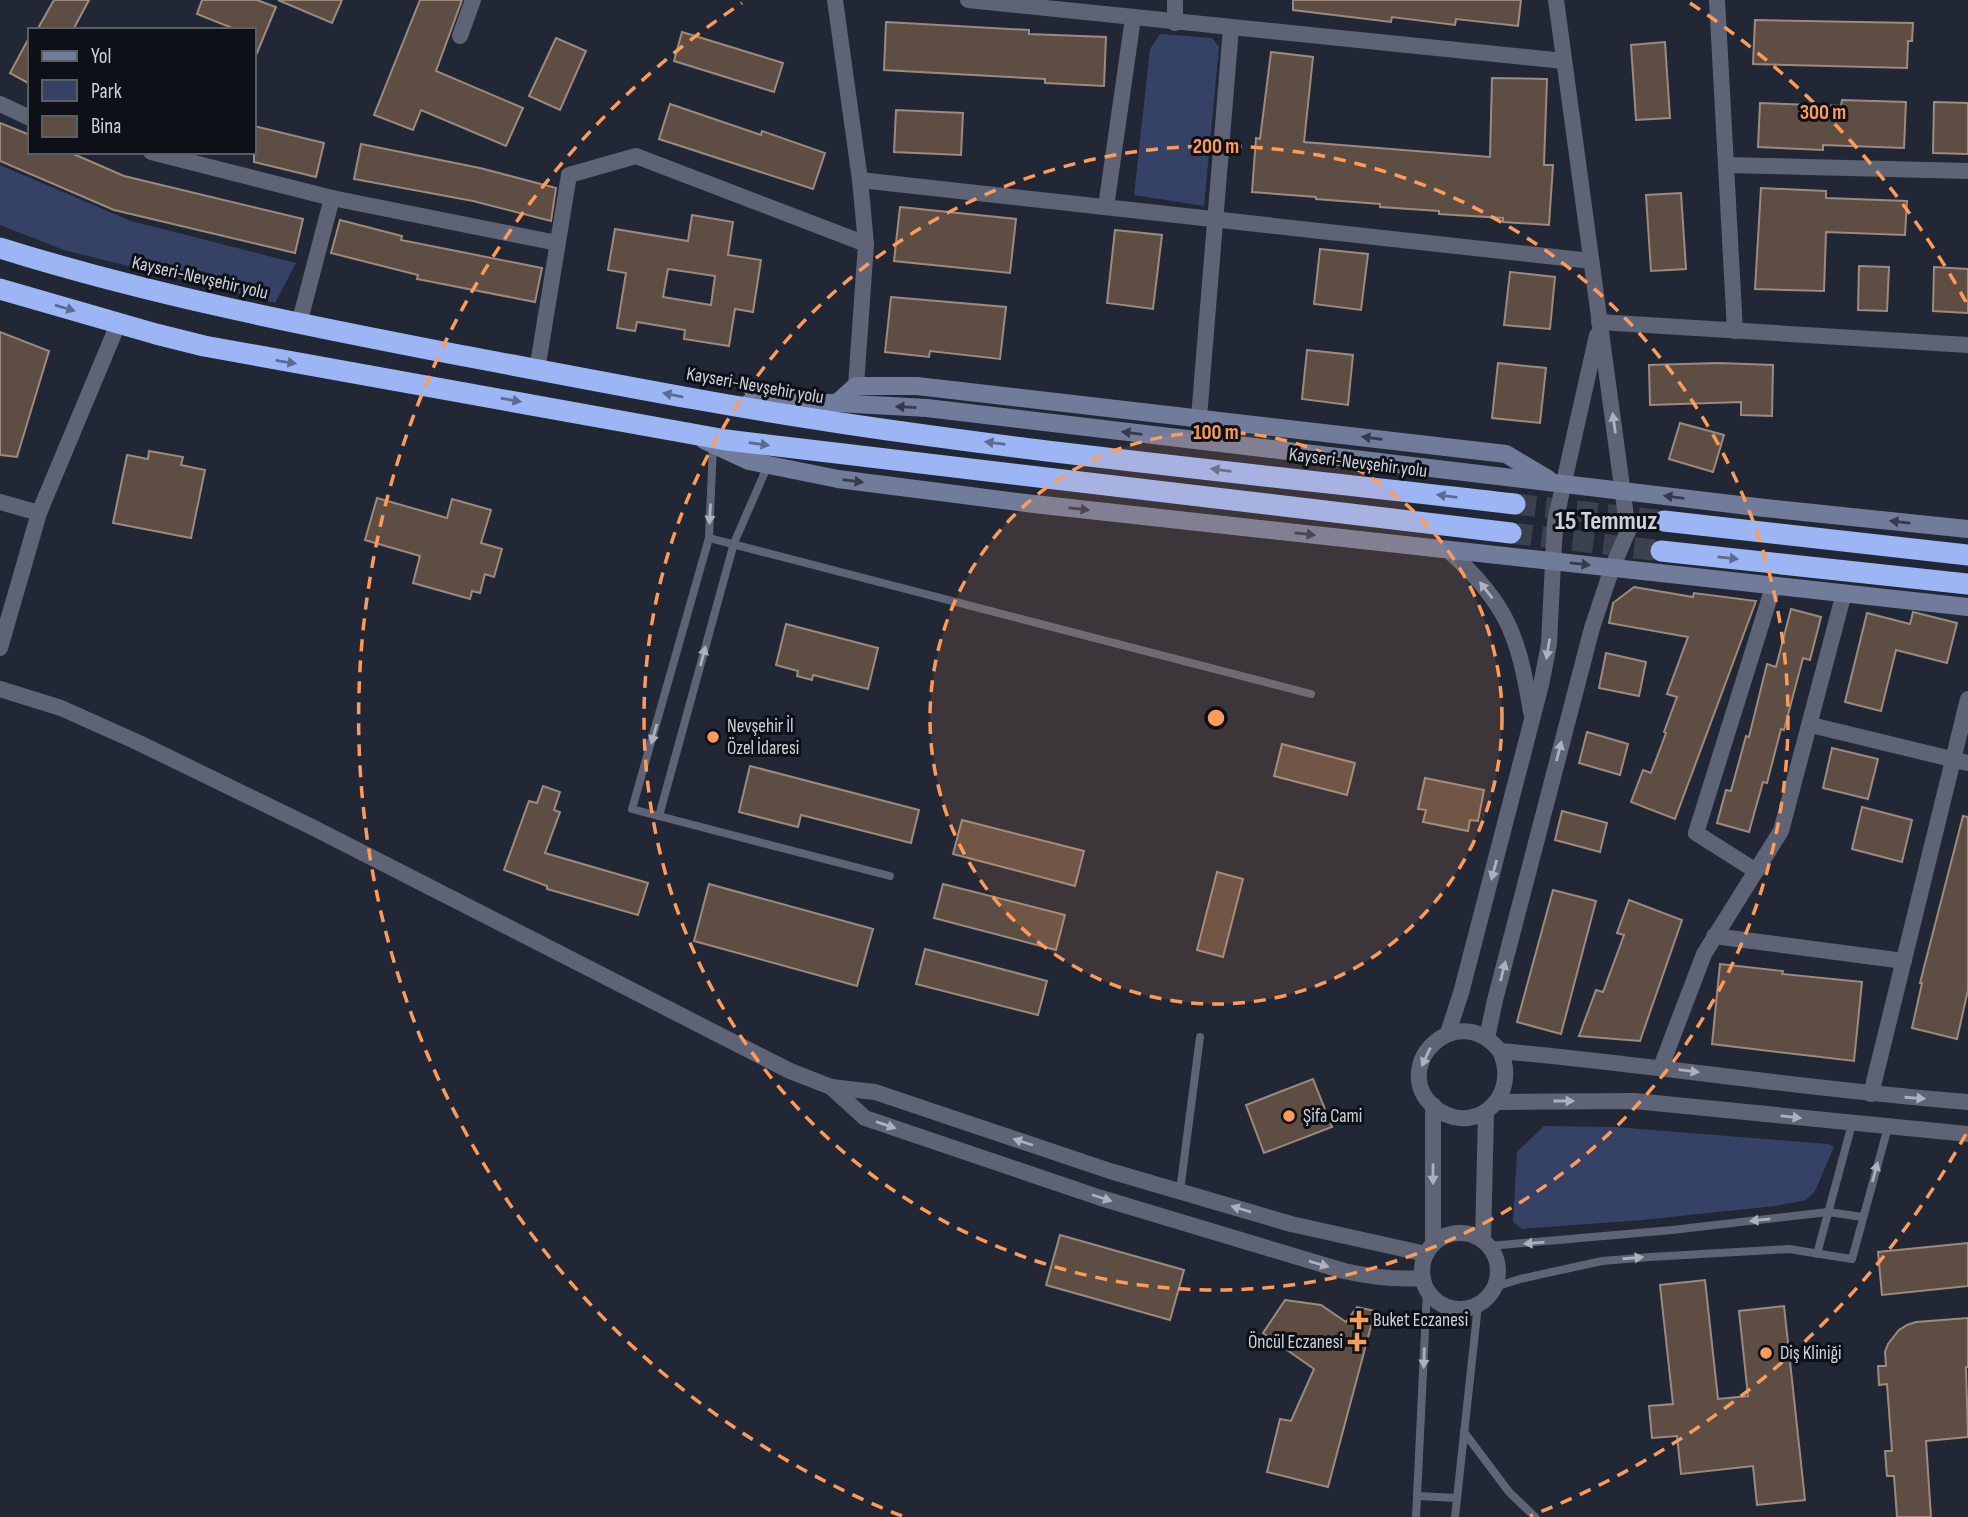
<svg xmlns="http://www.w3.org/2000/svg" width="1968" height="1517" font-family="'Sofia Sans Condensed',sans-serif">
<rect width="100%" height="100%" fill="#212735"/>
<g fill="#354266">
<path d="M 1160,34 L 1212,38 L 1219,47 L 1204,206 L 1134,195 L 1150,49 Z"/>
<path d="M 0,165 L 131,221 L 296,263 L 275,303 L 64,250 L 0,225 Z"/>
<path d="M 1544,1126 L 1616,1127 L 1828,1144 L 1834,1147 L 1815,1191 L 1806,1200 L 1775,1206 L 1642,1220 L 1522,1229 L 1513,1222 L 1517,1152 Z"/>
</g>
<g fill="#5e4d43" stroke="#9d8a7f" stroke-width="2" fill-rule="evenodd">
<path d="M 54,0 L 89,0 L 73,30 L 37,30 Z"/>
<path d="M 202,0 L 257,0 L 276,7 L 254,60 L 254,30 L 237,30 L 197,14 Z"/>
<path d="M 278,0 L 342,0 L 332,23 Z"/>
<path d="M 420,0 L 462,0 L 436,71 L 523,108 L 506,146 L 421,110 L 413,130 L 374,115 Z"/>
<path d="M 1293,0 L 1521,0 L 1518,26 L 1456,19 L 1455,25 L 1392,17 L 1391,22 L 1293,10 Z"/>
<path d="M 1755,20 L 1913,23 L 1912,41 L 1908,41 L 1907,68 L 1753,64 Z"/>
<path d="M 886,22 L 1029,30 L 1029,34 L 1106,37 L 1104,86 L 1045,83 L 1045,79 L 884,70 Z"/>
<path d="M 682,32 L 783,63 L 774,92 L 674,61 Z"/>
<path d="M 30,36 L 30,84 L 10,73 Z"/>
<path d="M 556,38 L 586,51 L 560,110 L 529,96 Z"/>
<path d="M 1665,42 L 1670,118 L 1636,120 L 1631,45 Z"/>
<path d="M 1271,52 L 1313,57 L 1304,142 L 1490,157 L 1492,78 L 1547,79 L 1544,165 L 1553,165 L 1549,225 L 1503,222 L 1503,218 L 1439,214 L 1439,211 L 1380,207 L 1380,204 L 1316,199 L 1316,197 L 1252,192 L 1256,138 L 1260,139 Z"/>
<path d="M 1842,100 L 1906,102 L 1904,148 L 1823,145 L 1823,150 L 1758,147 L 1760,103 L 1841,106 Z"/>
<path d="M 1934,102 L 1968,103 L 1968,154 L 1933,153 Z"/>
<path d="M 670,104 L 761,135 L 762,131 L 825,153 L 813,189 L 659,139 Z"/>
<path d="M 896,110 L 963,113 L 961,155 L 894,152 Z"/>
<path d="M 0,123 L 30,135 L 30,152 L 69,152 L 124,176 L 303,219 L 295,253 L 114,210 L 0,161 Z"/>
<path d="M 254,126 L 324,143 L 316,177 L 254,162 Z"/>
<path d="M 361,144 L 480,168 L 556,188 L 551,221 L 473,201 L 354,179 Z"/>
<path d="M 1761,188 L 1826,191 L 1826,198 L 1907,201 L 1905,235 L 1826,232 L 1824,291 L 1755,289 Z"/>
<path d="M 1681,193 L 1686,269 L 1651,271 L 1646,195 Z"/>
<path d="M 900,207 L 1016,219 L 1010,273 L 894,261 Z"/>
<path d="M 692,215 L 733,222 L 728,255 L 761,260 L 753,312 L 735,309 L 729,346 L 684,339 L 685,330 L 637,322 L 635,331 L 617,328 L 626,273 L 608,270 L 615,229 L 688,241 ZM 668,269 L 715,276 L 711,305 L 663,297 Z"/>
<path d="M 340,220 L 402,236 L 401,240 L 542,268 L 535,302 L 417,279 L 418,275 L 331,253 Z"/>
<path d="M 1115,230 L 1162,235 L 1153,309 L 1107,303 Z"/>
<path d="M 1320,249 L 1368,254 L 1361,310 L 1314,304 Z"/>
<path d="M 1859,266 L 1889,267 L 1887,311 L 1858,310 Z"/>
<path d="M 1934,267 L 1968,269 L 1968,313 L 1933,311 Z"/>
<path d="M 1510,272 L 1555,277 L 1550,329 L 1504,325 Z"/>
<path d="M 891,297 L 1006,307 L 1000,359 L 930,351 L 929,357 L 885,352 Z"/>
<path d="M 0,332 L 49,351 L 17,457 L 0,455 Z"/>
<path d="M 1307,350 L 1353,355 L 1348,405 L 1302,399 Z"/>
<path d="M 1498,363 L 1546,368 L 1540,423 L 1492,418 Z"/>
<path d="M 1719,363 L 1773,365 L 1772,416 L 1741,415 L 1741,402 L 1650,405 L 1649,365 Z"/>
<path d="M 1680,423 L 1724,435 L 1713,472 L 1669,459 Z"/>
<path d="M 149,451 L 183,457 L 181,465 L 205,470 L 191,538 L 113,523 L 127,455 L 148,459 Z"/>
<path d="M 377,498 L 447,518 L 452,499 L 491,510 L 481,543 L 502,549 L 494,577 L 485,574 L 480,593 L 472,591 L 470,599 L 413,583 L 420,556 L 365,540 Z"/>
<path d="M 1634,587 L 1693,597 L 1694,593 L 1756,601 L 1675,819 L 1631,802 L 1643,770 L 1651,773 L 1666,733 L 1664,732 L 1677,697 L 1667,694 L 1688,637 L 1609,623 L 1613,603 Z"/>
<path d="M 1791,609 L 1821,617 L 1810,660 L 1803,658 L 1784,730 L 1781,729 L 1767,783 L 1763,782 L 1749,832 L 1717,823 L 1726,790 L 1731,791 L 1746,736 L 1749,737 L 1767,664 L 1776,667 Z"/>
<path d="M 1913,612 L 1957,623 L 1947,663 L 1896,650 L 1881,711 L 1845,702 L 1867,613 L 1910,624 Z"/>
<path d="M 786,624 L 878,648 L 868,689 L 813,675 L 812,680 L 797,676 L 798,671 L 776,665 Z"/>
<path d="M 1606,653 L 1646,662 L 1639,696 L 1599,688 Z"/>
<path d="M 1587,732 L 1628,744 L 1620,775 L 1579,763 Z"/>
<path d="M 1282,744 L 1355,763 L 1347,795 L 1274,776 Z"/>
<path d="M 1832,748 L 1878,759 L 1868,799 L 1823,788 Z"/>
<path d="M 750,766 L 919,810 L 911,843 L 801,815 L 798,827 L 739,812 Z"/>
<path d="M 1425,778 L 1484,790 L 1478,821 L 1470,820 L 1468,831 L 1423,822 L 1426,810 L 1418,809 Z"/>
<path d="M 543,786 L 560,792 L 554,810 L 560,812 L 545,853 L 648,883 L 638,915 L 547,889 L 547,886 L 504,870 L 529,801 L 537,803 Z"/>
<path d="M 1862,807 L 1912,820 L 1902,862 L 1852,849 Z"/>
<path d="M 1562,811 L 1607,823 L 1600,852 L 1555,840 Z"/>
<path d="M 1963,816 L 1968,817 L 1968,990 L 1957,1039 L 1912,1028 L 1922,983 L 1920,983 Z"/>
<path d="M 962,820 L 1084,851 L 1075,886 L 953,854 Z"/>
<path d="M 1217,872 L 1243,879 L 1223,957 L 1197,950 Z"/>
<path d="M 709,884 L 873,929 L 857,986 L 694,941 Z"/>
<path d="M 943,884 L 1065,915 L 1056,950 L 934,918 Z"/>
<path d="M 1553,890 L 1596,901 L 1561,1034 L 1517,1022 Z"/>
<path d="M 1629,900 L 1682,920 L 1640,1041 L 1579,1036 L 1596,990 L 1603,992 L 1624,935 L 1617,933 Z"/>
<path d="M 925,949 L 1047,981 L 1038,1015 L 916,984 Z"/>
<path d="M 1720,964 L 1783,971 L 1782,974 L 1862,982 L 1854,1061 L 1712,1044 Z"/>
<path d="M 1313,1079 L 1332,1127 L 1264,1153 L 1246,1105 Z"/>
<path d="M 1060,1235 L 1184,1270 L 1170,1320 L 1046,1285 Z"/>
<path d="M 1968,1243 L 1968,1286 L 1882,1295 L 1878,1252 Z"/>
<path d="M 1705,1280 L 1718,1399 L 1748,1396 L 1739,1311 L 1784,1306 L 1805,1500 L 1757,1505 L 1753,1466 L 1681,1474 L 1677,1436 L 1652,1438 L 1649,1406 L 1673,1404 L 1660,1285 Z"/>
<path d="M 1285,1300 L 1321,1305 L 1346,1322 L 1357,1307 L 1375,1311 L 1328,1487 L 1267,1472 L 1280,1419 L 1291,1421 L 1314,1369 L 1263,1333 Z"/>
<path d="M 1968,1318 L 1968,1367 L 1966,1367 L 1968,1437 L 1926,1441 L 1931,1517 L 1897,1517 L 1894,1476 L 1887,1476 L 1885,1451 L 1892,1451 L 1887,1384 L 1879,1385 L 1878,1366 L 1886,1366 L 1885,1352 L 1888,1344 L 1899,1330 L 1907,1325 L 1916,1322 Z"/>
</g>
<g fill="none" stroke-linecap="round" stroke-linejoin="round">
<g stroke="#3b414e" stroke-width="21" stroke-dasharray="21 10" stroke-linecap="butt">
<path d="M 1515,504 L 1664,521"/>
<path d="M 1511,533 L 1661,551"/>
</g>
<g stroke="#5e6475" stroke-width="8">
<path d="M 713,446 L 709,538 L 632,809 L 890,876"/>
<path d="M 709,538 L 1311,694"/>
<path d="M 659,816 L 734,543 L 768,465"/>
<path d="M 1180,1191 L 1200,1037"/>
<path d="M 1489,1246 L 1672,1230 L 1828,1212 L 1863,1217"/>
<path d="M 1817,1254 L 1852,1124"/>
<path d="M 1495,1287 L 1520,1279 L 1602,1261 L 1650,1257 L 1789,1249 L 1852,1259 L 1888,1127"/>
<path d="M 1464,1432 L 1509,1492 L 1535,1517"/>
<path d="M 1418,1496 L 1456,1498"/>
<path d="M 1416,1517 L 1427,1290"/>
<path d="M 1455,1517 L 1478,1305"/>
</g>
<g stroke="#5e6475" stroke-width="16">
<path d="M 835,0 L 860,180 L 866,244 L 856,386"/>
<path d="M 968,0 L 1564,61"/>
<path d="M 1717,0 L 1735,331"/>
<path d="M 1175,23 L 1175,0"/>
<path d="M 460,36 L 473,0"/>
<path d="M 0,104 L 30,118"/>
<path d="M 151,152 L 332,198 L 557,243"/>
<path d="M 1726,165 L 1968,171"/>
<path d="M 860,180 L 1591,261"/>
<path d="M 1106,207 L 1133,18"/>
<path d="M 1599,322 L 1968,345"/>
<path d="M 299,324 L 332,198"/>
<path d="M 537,370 L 569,175 L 636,156 L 866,244"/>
<path d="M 1199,417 L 1231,28"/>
<path d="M 0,502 L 39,513"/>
<path d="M 1447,549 C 1507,604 1518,633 1531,712"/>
<path d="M 0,648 L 39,513 L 118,324"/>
<path d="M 0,689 L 61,708 L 137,742 L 312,827 L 790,1071 L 831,1087 L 875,1092 L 1110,1171 L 1291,1224 L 1426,1254"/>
<path d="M 1811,725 L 1968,763"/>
<path d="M 1756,871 L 1696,833 L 1773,587"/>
<path d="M 1714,936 L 1904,961"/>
<path d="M 1448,1033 L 1461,993 L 1541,685 L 1549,644 L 1555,522 L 1597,335"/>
<path d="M 1487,1038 L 1495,1000 L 1592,628 L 1612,568 L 1628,531 L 1556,0"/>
<path d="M 1500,1051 C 1522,1100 1470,1139 1433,1106 C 1389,1066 1457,997 1500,1051 C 1656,1065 1811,1090 1968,1102"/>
<path d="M 1661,1067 L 1704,954 L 1781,831 L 1844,593"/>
<path d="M 831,1087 L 865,1118 L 1101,1198 L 1344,1271 C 1371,1277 1395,1280 1423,1278"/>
<path d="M 1871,1094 L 1968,699"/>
<path d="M 1496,1102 L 1635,1101 L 1968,1134"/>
<path d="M 1433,1105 L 1433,1244"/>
<circle cx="1460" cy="1271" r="38"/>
<path d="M 1483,1241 L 1486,1112"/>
</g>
<g stroke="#717c9b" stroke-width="18">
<path d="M 750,402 L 837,403 L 927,408 L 1765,508 L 1968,529"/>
<path d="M 837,403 L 856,386 L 917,386 L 1506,454 L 1548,479"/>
<path d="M 704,440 L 749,461 L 838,479 L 1034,504 L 1968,607"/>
</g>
<g stroke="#9cb5f5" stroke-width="21">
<path d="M 0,248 C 150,295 304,325 459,355 C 588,379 717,405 847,424 C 1069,457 1292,478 1515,504"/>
<path d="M 0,289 L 156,334 L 204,346 L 726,440 L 1511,533"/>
<path d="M 1664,521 L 1968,555"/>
<path d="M 1661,551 L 1968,584"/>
</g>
</g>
<defs><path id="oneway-solid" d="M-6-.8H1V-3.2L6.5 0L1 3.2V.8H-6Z" transform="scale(1.75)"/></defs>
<g fill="#5c6b91">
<use href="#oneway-solid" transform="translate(65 308) rotate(16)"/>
<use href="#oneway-solid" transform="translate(286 362) rotate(9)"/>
<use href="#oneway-solid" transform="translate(673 395) rotate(-169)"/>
<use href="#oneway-solid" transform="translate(511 400) rotate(10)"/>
<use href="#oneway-solid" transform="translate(995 443) rotate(-173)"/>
<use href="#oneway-solid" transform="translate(759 444) rotate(8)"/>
<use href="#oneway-solid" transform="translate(1221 470) rotate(-173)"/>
<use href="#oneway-solid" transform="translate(1447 496) rotate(-173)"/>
<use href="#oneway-solid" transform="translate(1728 558) rotate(6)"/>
</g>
<g fill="#353b4b">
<use href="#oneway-solid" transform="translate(906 407) rotate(-177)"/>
<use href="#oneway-solid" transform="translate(1132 433) rotate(-173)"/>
<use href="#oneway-solid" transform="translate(1372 438) rotate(-173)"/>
<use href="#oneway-solid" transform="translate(853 481) rotate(7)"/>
<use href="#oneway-solid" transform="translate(1674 497) rotate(-173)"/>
<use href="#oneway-solid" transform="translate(1079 509) rotate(6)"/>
<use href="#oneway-solid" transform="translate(1900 522) rotate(-174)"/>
<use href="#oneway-solid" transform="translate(1305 534) rotate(6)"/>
<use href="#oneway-solid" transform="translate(1580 564) rotate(6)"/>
</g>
<g fill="#acb1bd">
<use href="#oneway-solid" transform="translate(1614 423) rotate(-98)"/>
<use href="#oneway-solid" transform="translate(710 514) rotate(93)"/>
<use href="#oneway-solid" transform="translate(1486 590) rotate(-128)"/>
<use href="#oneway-solid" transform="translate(1548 649) rotate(99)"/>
<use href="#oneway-solid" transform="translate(703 656) rotate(-75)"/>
<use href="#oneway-solid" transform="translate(654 734) rotate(106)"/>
<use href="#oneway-solid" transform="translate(1559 751) rotate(-76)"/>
<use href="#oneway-solid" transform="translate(1494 870) rotate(105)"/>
<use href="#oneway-solid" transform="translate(1503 971) rotate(-76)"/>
<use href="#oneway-solid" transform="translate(1426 1057) rotate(115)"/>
<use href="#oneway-solid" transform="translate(1689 1071) rotate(7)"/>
<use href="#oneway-solid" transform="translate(1915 1098) rotate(4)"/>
<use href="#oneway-solid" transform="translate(1564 1101)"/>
<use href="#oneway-solid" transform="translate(1791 1117) rotate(6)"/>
<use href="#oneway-solid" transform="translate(886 1125) rotate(19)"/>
<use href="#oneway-solid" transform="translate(1023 1142) rotate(-162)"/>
<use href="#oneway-solid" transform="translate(1875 1172) rotate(-75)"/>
<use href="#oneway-solid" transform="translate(1433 1174) rotate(90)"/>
<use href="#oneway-solid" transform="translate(1102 1198) rotate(18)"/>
<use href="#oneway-solid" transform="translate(1241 1209) rotate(-163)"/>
<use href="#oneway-solid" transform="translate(1760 1220) rotate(174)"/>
<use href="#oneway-solid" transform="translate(1534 1243) rotate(175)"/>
<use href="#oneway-solid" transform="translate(1633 1258) rotate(-5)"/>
<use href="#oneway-solid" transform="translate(1319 1264) rotate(16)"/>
<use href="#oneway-solid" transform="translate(1424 1358) rotate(92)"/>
</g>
<circle cx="1216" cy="718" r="286" fill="#fe9b58" fill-opacity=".12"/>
<g fill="none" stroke="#fe9b58" stroke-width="3.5" stroke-dasharray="12 9">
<circle cx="1216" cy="718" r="286"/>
<circle cx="1216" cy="718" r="572"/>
<path d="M1966 1134A858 858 0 0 1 1530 1516M902 1516A858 858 0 0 1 742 3M1690 3A858 858 0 0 1 1966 302"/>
</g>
<g fill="#fe9b58" stroke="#0d1016" stroke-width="2.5">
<circle cx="713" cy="737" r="7"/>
<circle cx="1289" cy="1116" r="7"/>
<path d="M1355.5 1309.5h7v7h7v7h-7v7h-7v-7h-7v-7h7z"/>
<path d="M1353.5 1331.5h7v7h7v7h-7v7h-7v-7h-7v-7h7z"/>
<circle cx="1766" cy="1353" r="7"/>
</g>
<g text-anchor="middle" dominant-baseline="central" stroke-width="6" stroke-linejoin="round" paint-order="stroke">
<g font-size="19" fill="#ced2dc" stroke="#0d1016">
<text transform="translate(200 278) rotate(13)">Kayseri-Nevşehir yolu</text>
<text transform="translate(755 386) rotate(10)">Kayseri-Nevşehir yolu</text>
<text transform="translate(1358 463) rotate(7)">Kayseri-Nevşehir yolu</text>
</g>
<g font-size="19" fill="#ced2dc" stroke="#0d1016" text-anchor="start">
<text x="727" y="726">Nevşehir İl<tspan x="727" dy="22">Özel İdaresi</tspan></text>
<text x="1303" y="1116">Şifa Cami</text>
<text x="1373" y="1320">Buket Eczanesi</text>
<text x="1343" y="1342" text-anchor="end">Öncül Eczanesi</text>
<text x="1780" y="1353">Diş Kliniği</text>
</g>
<g font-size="26" font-weight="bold" fill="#ced2dc" stroke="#0d1016">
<text x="1606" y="521">15 Temmuz</text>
</g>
</g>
<circle cx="1216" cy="718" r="10" fill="#fe9b58" stroke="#0d1016" stroke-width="3.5"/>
<g font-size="21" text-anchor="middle" font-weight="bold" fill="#fe9b58" stroke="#0d1016" stroke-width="6" stroke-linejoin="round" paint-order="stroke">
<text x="1823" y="119">300 m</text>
<text x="1216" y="153">200 m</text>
<text x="1216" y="439">100 m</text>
</g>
<rect x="28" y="28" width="228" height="126" fill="#0d1016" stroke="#5a5e65" stroke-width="2"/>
<rect x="42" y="51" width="35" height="10" fill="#717c9b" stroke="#5a5e65" stroke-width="2"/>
<text x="91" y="63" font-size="21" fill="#ced2dc">Yol</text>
<rect x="42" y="80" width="35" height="21" fill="#354266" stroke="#5a5e65" stroke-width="2"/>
<text x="91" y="98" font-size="21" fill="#ced2dc">Park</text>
<rect x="42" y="116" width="35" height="21" fill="#5e4d43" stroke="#5a5e65" stroke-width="2"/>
<text x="91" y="133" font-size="21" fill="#ced2dc">Bina</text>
</svg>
